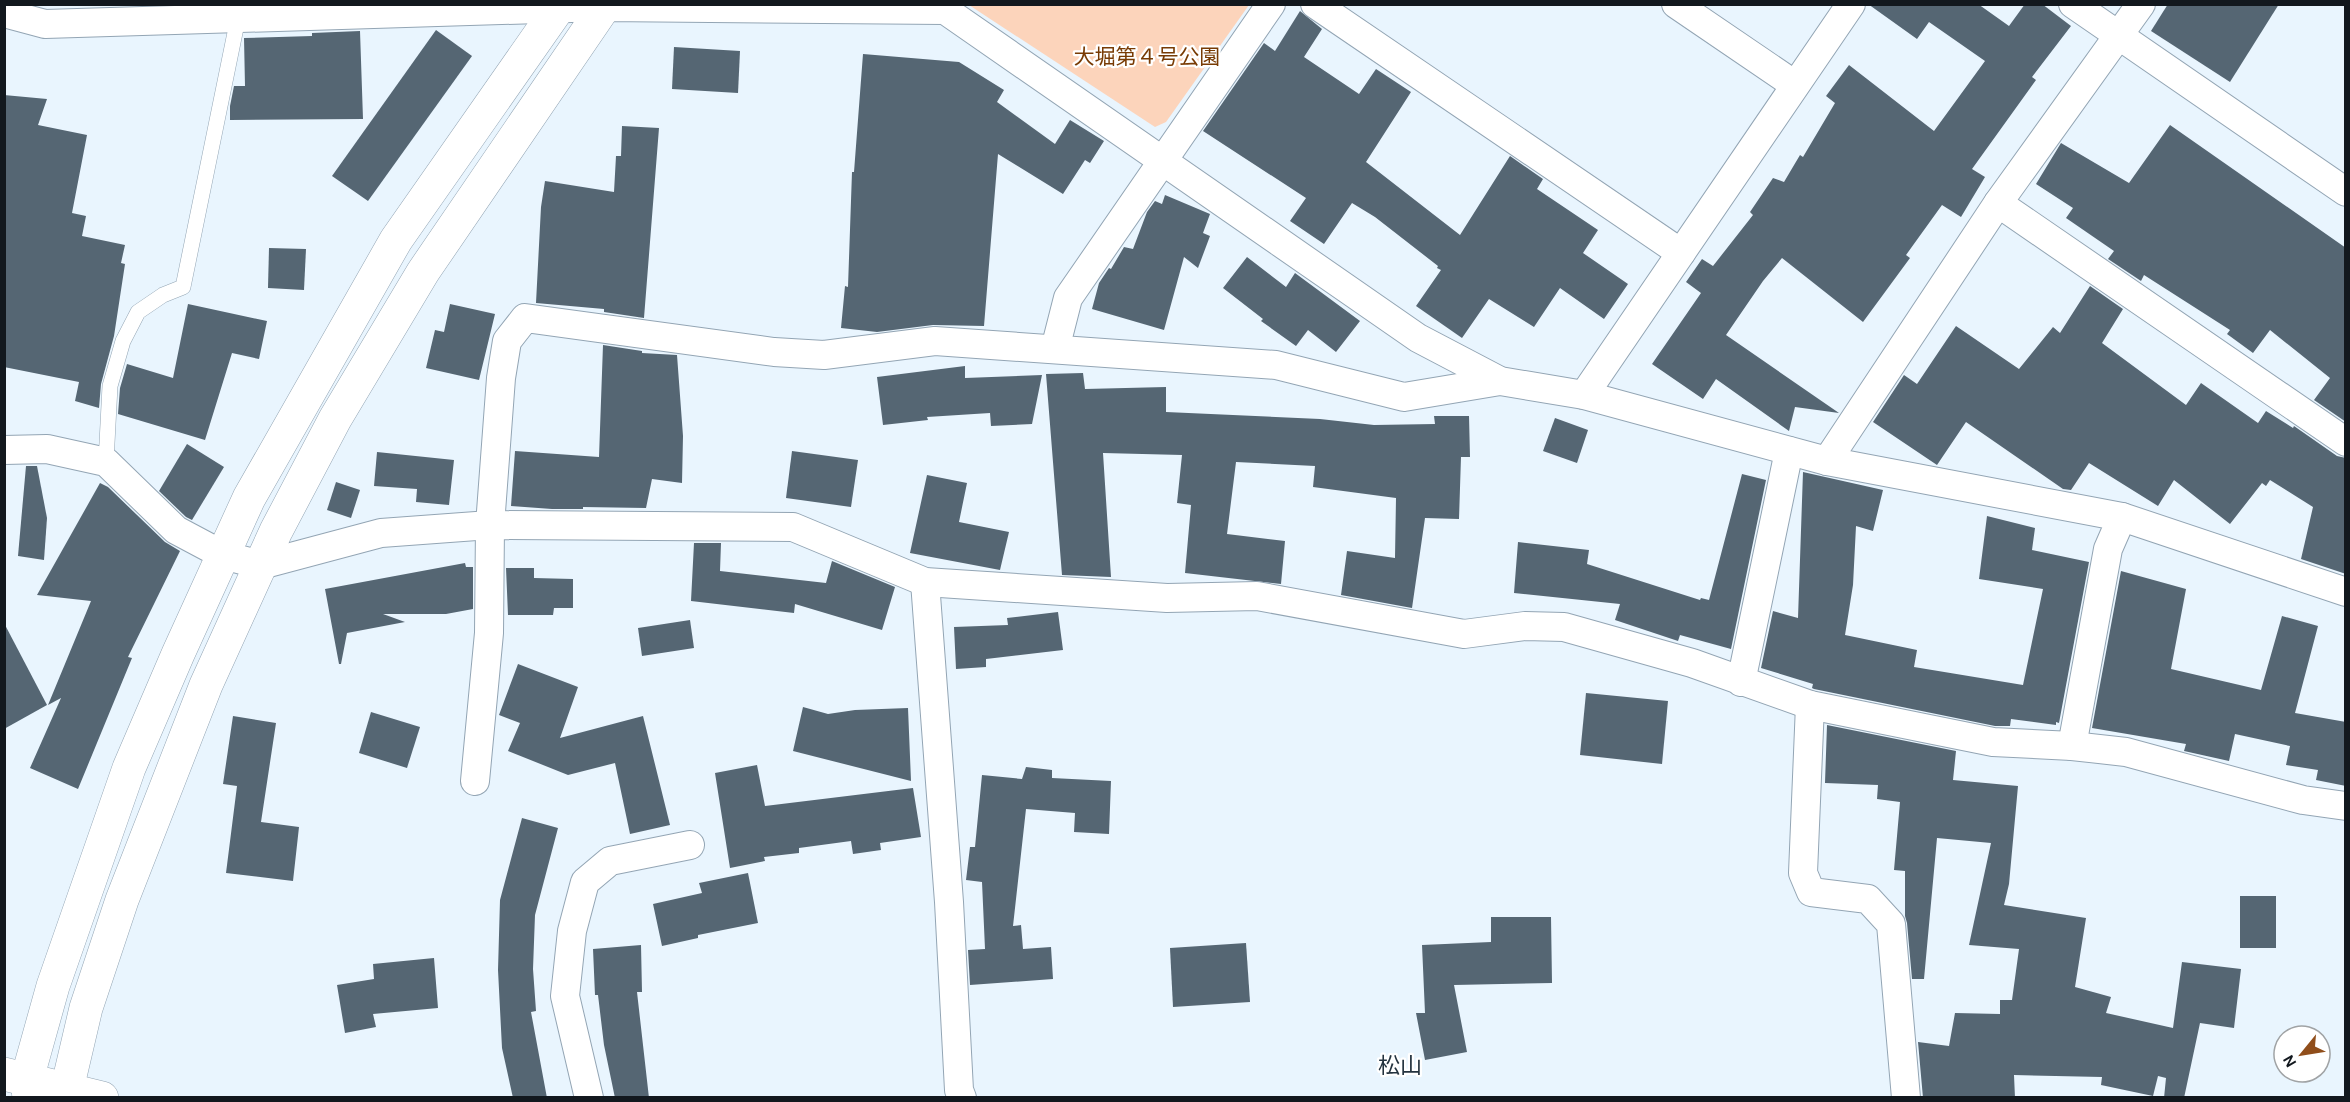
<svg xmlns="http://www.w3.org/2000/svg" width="2350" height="1102" font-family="Karla,'Noto Sans JP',sans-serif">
<rect width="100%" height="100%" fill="#e9f5fe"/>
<path fill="#fcd4bb" d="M 969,5 L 1249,5 L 1166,122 L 1155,127 Z"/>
<g fill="#556673">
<path d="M 1868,4 L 1978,4 L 2009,26 L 2025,4 L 2042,4 L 2071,26 L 2032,77 L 2036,80 L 1972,169 L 1985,177 L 1961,217 L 1942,205 L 1906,255 L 1910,258 L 1863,322 L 1782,258 L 1763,281 L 1726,335 L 1839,413 L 1795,407 L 1789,431 L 1716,379 L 1703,399 L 1652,364 L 1701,293 L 1686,282 L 1702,259 L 1713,266 L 1753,215 L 1750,212 L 1773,178 L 1784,182 L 1800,155 L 1803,157 L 1835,103 L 1826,96 L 1849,65 L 1934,131 L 1985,61 L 1929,22 L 1917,39 Z"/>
<path d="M 2168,4 L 2279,4 L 2230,82 L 2151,31 Z"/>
<path d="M 1300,11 L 1322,29 L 1304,57 L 1359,94 L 1376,69 L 1411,92 L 1366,162 L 1460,235 L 1510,156 L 1543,179 L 1537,189 L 1598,230 L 1583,253 L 1628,284 L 1604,319 L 1560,288 L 1534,327 L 1489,299 L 1462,338 L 1416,306 L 1441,270 L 1437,268 L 1438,266 L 1375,217 L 1352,203 L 1324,244 L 1290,221 L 1306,198 L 1203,131 L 1264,43 L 1275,51 Z"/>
<path d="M 436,30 L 472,56 L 368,201 L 332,176 Z"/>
<path d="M 360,31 L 363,119 L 230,120 L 230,106 L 234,86 L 245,86 L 244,38 L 312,36 L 312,33 Z"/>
<path d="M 674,47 L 740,51 L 738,93 L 672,89 Z"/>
<path d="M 863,54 L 959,62 L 1004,90 L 997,102 L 1055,144 L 1070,120 L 1104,141 L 1090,163 L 1085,160 L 1063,194 L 998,154 L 984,326 L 933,325 L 877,332 L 841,328 L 845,286 L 848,287 L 852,172 L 854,172 Z"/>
<path d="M 4,95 L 47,99 L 38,125 L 87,135 L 72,213 L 86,216 L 82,236 L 125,245 L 121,263 L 125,264 L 114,336 L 101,384 L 99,408 L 75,401 L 79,382 L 4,367 Z"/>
<path d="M 2170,125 L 2346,248 L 2346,422 L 2314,400 L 2330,378 L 2270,330 L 2253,353 L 2227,334 L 2230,330 L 2144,275 L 2141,281 L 2108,259 L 2114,251 L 2066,218 L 2073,208 L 2036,184 L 2061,143 L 2129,183 Z"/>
<path d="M 622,126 L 659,128 L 644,318 L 604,312 L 604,309 L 536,303 L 541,207 L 545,181 L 614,192 L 616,156 L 621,156 Z"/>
<path d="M 1165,195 L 1210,214 L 1203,233 L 1210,236 L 1198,268 L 1184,257 L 1164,330 L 1092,309 L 1099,283 L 1109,268 L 1111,269 L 1124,247 L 1133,249 L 1147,212 L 1155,201 L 1162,204 Z"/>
<path d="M 269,248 L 306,249 L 304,290 L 268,288 Z"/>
<path d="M 1247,257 L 1286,287 L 1295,273 L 1360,321 L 1336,352 L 1308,330 L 1296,346 L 1261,321 L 1263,319 L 1223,288 Z"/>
<path d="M 2090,286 L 2123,309 L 2102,343 L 2186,405 L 2201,383 L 2258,423 L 2266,411 L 2293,428 L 2294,426 L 2337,456 L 2346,458 L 2346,574 L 2301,559 L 2313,507 L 2270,480 L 2266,486 L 2262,483 L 2230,524 L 2174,480 L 2158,506 L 2089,463 L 2071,490 L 2063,489 L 1966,422 L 1937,465 L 1873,422 L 1904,375 L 1917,384 L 1956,326 L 2019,369 L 2053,327 L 2060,333 Z"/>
<path d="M 188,304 L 267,321 L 259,359 L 232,353 L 205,440 L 118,414 L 120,388 L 127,364 L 173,378 Z"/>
<path d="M 450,304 L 495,314 L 479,380 L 426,368 L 435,330 L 444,332 Z"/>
<path d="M 603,345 L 642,351 L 642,353 L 677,355 L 683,436 L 682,483 L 652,479 L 646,508 L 583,507 L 583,509 L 552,509 L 511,506 L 515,451 L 599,457 Z"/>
<path d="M 965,366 L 965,378 L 1042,375 L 1032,424 L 991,426 L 990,413 L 927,417 L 928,420 L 883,425 L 877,377 Z"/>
<path d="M 1083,373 L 1085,389 L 1166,387 L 1166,412 L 1320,419 L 1374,425 L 1435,424 L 1434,416 L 1469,416 L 1470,457 L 1461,457 L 1459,519 L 1425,518 L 1412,608 L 1341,595 L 1347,551 L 1395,558 L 1396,498 L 1313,487 L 1315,466 L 1236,462 L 1227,534 L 1285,541 L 1281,584 L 1185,573 L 1191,505 L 1177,503 L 1182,455 L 1103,453 L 1111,577 L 1062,575 L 1046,374 Z"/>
<path d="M 1555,418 L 1588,430 L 1577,463 L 1543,451 Z"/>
<path d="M 187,444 L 224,467 L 192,520 L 186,517 L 159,491 Z"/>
<path d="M 792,451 L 858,460 L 851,507 L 786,498 Z"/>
<path d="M 377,452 L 454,460 L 449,505 L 416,502 L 417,489 L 374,486 Z"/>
<path d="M 26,466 L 37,466 L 47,518 L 44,560 L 18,556 Z"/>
<path d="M 1803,472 L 1883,490 L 1873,531 L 1856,526 L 1853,585 L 1845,635 L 1917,650 L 1914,667 L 2023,685 L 2043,589 L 1979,579 L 1987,516 L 2035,528 L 2032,550 L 2089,562 L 2059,723 L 2056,722 L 2056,725 L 2011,719 L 2010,726 L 1995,726 L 1814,689 L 1812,688 L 1813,684 L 1761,668 L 1773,611 L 1798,618 Z"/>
<path d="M 1742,474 L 1766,480 L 1731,649 L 1680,635 L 1678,641 L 1615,620 L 1620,604 L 1514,593 L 1518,542 L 1589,550 L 1587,564 L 1700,600 L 1701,598 L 1709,600 Z"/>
<path d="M 927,475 L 967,483 L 959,522 L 1009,532 L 1000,570 L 910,553 Z"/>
<path d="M 336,482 L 360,490 L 351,518 L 327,510 Z"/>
<path d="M 100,483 L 108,487 L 165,542 L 180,551 L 128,657 L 132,658 L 78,789 L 30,768 L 61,698 L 48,705 L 91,601 L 37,595 Z"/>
<path d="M 694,543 L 721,543 L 720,571 L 826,583 L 832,561 L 895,587 L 882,630 L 795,604 L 794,613 L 691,601 Z"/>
<path d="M 465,563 L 466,567 L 473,567 L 473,609 L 446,614 L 383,614 L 405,622 L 347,633 L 341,664 L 339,664 L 325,589 Z"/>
<path d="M 506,568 L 534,568 L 534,578 L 573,579 L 573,608 L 554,608 L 553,615 L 508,615 Z"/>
<path d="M 2121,571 L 2186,589 L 2171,669 L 2261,690 L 2282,616 L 2318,626 L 2295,713 L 2346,722 L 2346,786 L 2316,780 L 2318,770 L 2286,765 L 2290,746 L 2235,734 L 2229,761 L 2184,751 L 2186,744 L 2092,728 Z"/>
<path d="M 1058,612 L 1063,650 L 986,659 L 986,667 L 956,669 L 954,627 L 1008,625 L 1007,618 Z"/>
<path d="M 690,620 L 694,648 L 642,656 L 638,628 Z"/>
<path d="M 4,623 L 47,705 L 4,729 Z"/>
<path d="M 518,664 L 578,687 L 560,738 L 643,716 L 670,825 L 630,834 L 615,763 L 568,775 L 508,751 L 520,723 L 499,715 Z"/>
<path d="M 1586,693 L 1668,701 L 1662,764 L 1580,755 Z"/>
<path d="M 803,707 L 828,714 L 855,710 L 908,708 L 911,781 L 793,751 Z"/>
<path d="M 371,712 L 420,727 L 407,768 L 359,753 Z"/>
<path d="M 233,716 L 276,723 L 261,822 L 299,827 L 293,881 L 226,873 L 237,786 L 223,784 Z"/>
<path d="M 1827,725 L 1956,751 L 1953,780 L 2018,786 L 2009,884 L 2004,905 L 2086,918 L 2075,987 L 2111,997 L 2106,1013 L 2173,1028 L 2182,962 L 2241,969 L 2234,1028 L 2200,1023 L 2184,1098 L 2164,1098 L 2166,1078 L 2158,1076 L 2153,1096 L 2101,1085 L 2102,1077 L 2014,1075 L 2015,1098 L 1923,1098 L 1918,1042 L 1949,1046 L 1955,1013 L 2000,1014 L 2000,1000 L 2012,1000 L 2019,949 L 1969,945 L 1991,843 L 1937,838 L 1924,979 L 1912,979 L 1907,923 L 1905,916 L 1905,871 L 1894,870 L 1900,802 L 1877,799 L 1878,785 L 1825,783 Z"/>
<path d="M 757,765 L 765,806 L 913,788 L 921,837 L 880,843 L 881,850 L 853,854 L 851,841 L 799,848 L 799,853 L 764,857 L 765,861 L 730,868 L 715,773 Z"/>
<path d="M 1026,767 L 1052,770 L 1052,778 L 1111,781 L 1109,834 L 1074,832 L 1075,813 L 1026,809 L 1013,926 L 1021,925 L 1023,949 L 1051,947 L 1053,979 L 970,985 L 968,950 L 985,949 L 982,882 L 966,880 L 970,847 L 975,847 L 982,775 L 1022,779 Z"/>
<path d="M 522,818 L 558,828 L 535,915 L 533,969 L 536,1011 L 531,1012 L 547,1098 L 513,1098 L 502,1048 L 498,970 L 500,900 Z"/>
<path d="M 748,873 L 758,923 L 698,935 L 698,938 L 662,946 L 653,904 L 702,893 L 699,883 Z"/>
<rect x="2240" y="896" width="36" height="52"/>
<path d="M 1491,917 L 1551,917 L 1552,983 L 1454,985 L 1467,1052 L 1425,1060 L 1416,1013 L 1425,1013 L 1422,945 L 1491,942 Z"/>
<path d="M 1246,943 L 1250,1002 L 1173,1007 L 1170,948 Z"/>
<path d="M 641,945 L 642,992 L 637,992 L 649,1098 L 615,1098 L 604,1045 L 598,995 L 595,995 L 593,949 Z"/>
<path d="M 434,958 L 438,1008 L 373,1014 L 376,1027 L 345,1033 L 337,985 L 374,979 L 373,964 Z"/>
</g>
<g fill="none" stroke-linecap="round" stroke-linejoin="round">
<g stroke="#93a5b4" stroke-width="16">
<path id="lane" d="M 106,462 L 110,386 L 123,341 L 138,312 L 163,295 L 183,287 L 238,18"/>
</g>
<g stroke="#93a5b4" stroke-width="30">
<g id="street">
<path d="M 1315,4 L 1681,253"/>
<path d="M 1676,4 L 1795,85"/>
<path d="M 2073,4 L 2346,192"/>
<path d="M 4,13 L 45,24 L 604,7 L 945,10 L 1418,338 L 1500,381 L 1584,395 L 1827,461 L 2122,517 L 2346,592"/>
<path d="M 1998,203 L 2346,442"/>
<path d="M 1055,349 L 1068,298 L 1271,4"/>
<path d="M 1584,395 L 1851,4"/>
<path d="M 4,450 L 47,449 L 106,462 L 176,530 L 223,555 L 261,565 L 381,533 L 490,525 L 793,527 L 925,582 L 1167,598 L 1257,596 L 1464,634 L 1525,626 L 1564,627 L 1692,663 L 1810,705 L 1993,742 L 2072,746 L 2126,752 L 2303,800 L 2346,806"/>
<path d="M 1827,461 L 1998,203 L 2141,4"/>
<path d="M 925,582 L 949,902 L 959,1090 L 962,1098"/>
<path d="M 1741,682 L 1789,451"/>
<path d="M 1810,705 L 1803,873 L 1811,892 L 1868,899 L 1891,924 L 1906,1098"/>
<path d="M 2072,746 L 2108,549 L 2122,517"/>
<path d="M 475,781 L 489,633 L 490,525 L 501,378 L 507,341 L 525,318 L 774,352 L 824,355 L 935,341 L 1276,365 L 1404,397 L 1500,381"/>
<path d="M 589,1098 L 565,996 L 572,931 L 585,882 L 610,861 L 690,845"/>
</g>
</g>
<g stroke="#93a5b4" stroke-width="34">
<g id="secondary">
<path d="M 4,1074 L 102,1098"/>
<path d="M 29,1098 L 27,1079 L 53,986 L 129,768 L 178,654 L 249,498 L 396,240 L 561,4"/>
<path d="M 60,1098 L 67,1089 L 86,1008 L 122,900 L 206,685 L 276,531 L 335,419 L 423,272 L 606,4"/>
</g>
</g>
<use href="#lane" stroke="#fff" stroke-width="15"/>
<use href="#street" stroke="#fff" stroke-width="28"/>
<use href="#secondary" stroke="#fff" stroke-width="33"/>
</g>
<g text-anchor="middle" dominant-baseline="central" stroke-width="4.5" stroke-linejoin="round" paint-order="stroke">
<g font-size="21" fill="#783b04" stroke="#fff">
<text x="1147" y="57">大堀第４号公園</text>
</g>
<g font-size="22" fill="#24333f" stroke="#fff">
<text x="1400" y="1066">松山</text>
</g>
</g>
<rect width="2350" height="1102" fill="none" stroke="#12181e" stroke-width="12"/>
<g transform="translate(2302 1054) rotate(240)"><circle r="28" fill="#ffffff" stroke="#a0a3a5" stroke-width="1.5"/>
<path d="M0-4.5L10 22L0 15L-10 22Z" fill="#904e1b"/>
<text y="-9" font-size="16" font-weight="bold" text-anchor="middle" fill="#12181e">N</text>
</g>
</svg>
